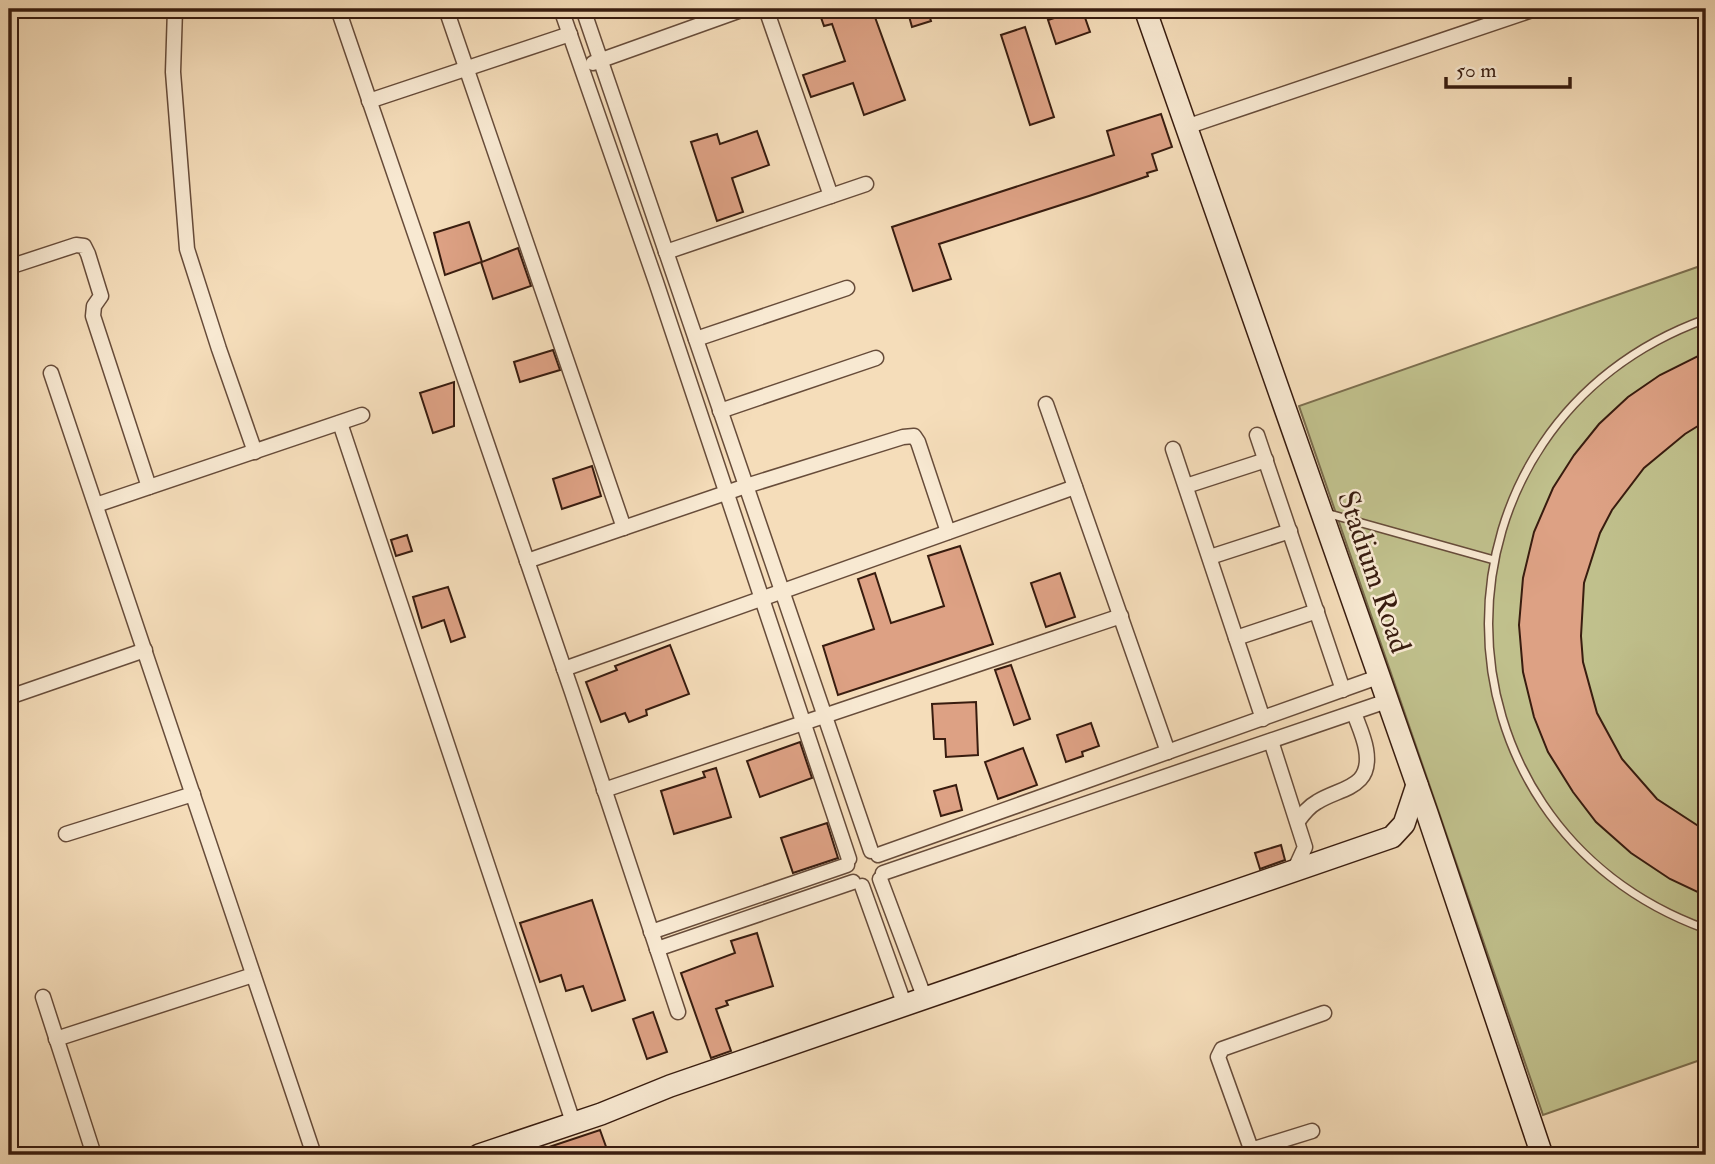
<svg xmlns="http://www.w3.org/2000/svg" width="1715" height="1164" font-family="'IM FELL Double Pica',serif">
<rect width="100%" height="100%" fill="#f5ddba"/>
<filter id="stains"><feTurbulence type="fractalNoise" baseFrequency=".00286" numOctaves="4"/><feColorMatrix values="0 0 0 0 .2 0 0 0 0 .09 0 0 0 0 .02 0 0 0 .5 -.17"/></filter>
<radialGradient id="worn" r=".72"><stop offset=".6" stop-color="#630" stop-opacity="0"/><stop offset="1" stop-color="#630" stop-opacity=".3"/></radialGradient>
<path fill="#c0c08c" stroke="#7c6e4e" stroke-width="2" d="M 1706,264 L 1706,1058 L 1543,1115 L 1299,406 Z"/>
<g fill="#dda184" stroke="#381c0f" stroke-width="2">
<path d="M 818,9 L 872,9 L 905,100 L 864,115 L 853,83 L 811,97 L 803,75 L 845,61 L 832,24 L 824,26 Z"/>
<path d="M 907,9 L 927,9 L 931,21 L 912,27 Z"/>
<path d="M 1082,9 L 1090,32 L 1056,44 L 1048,20 Z"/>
<path d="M 1025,27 L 1054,117 L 1030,125 L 1001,35 Z"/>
<path d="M 1161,114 L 1172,147 L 1152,154 L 1157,170 L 1147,173 L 1148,176 L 1089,196 L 939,244 L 951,279 L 913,291 L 892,227 L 1114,155 L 1107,131 Z"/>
<path d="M 757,131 L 769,165 L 732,178 L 743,212 L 717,221 L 691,142 L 717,134 L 720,144 Z"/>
<path d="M 469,222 L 482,262 L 518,248 L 531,286 L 493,299 L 481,262 L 445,275 L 434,233 Z"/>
<path d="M 553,350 L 560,370 L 520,382 L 514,362 Z"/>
<path d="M 1706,352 L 1706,421 L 1685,434 L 1644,468 L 1612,510 L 1600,533 L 1584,583 L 1581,636 L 1583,662 L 1597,713 L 1622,759 L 1657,799 L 1706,831 L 1706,896 L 1670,879 L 1631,853 L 1596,822 L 1573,792 L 1548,752 L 1534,717 L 1523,672 L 1519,625 L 1523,578 L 1534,532 L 1553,488 L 1574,455 L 1599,424 L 1628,397 L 1660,375 Z"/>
<path d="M 454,382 L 454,426 L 433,433 L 420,393 Z"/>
<path d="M 592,466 L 601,496 L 562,509 L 553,479 Z"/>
<path d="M 407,535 L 412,551 L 396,556 L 391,540 Z"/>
<path d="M 960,546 L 993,644 L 838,695 L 823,646 L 874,629 L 858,579 L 875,573 L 891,623 L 944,606 L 928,556 Z"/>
<path d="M 1060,573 L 1075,617 L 1046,627 L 1031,583 Z"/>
<path d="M 448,587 L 465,637 L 451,642 L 444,620 L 422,628 L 413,597 Z"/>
<path d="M 670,645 L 689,694 L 646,710 L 647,715 L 629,722 L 625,713 L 601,722 L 586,682 L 617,670 L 615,666 Z"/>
<path d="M 1011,665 L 1030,719 L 1014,725 L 995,670 Z"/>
<path d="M 976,702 L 978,755 L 946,757 L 945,739 L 934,739 L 932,704 Z"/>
<path d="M 1091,723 L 1099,746 L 1082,752 L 1083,756 L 1066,762 L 1057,735 Z"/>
<path d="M 800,742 L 812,778 L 760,797 L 747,761 Z"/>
<path d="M 1023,748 L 1037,785 L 998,799 L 985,762 Z"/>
<path d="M 716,768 L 731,817 L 674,834 L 661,791 L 705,777 L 703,772 Z"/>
<path d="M 956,785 L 962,810 L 941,816 L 934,791 Z"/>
<path d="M 827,823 L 838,858 L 793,873 L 781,838 Z"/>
<path d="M 1281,845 L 1285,860 L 1260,869 L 1255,853 Z"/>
<path d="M 592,900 L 625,1000 L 592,1011 L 583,986 L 566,991 L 561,975 L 540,982 L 520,923 Z"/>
<path d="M 757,933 L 773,986 L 726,1001 L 728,1005 L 716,1009 L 731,1051 L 711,1058 L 681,973 L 735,953 L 731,941 Z"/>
<path d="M 653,1012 L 667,1052 L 647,1059 L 633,1019 Z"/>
<path d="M 600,1130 L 609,1155 L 531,1155 L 531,1153 Z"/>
</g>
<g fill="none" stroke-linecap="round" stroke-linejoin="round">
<g stroke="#674c3a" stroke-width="10">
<g id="lane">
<path d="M 1706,319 C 1416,423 1416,824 1706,929"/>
<path d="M 1326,513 L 1494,560"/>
</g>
</g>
<g stroke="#674c3a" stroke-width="17">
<g id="street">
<path d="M 175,9 L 173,72 L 187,249 L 219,349 L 255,452"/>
<path d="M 338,9 L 572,692 L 678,1012"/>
<path d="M 446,9 L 624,528"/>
<path d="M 561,9 L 656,282 L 849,859"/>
<path d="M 583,9 L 871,851"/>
<path d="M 766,9 L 831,196"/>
<path d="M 593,63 L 744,9"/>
<path d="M 369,101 L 570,34"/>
<path d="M 1186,127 L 1535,9"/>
<path d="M 666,252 L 866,184"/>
<path d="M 9,267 L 76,245 L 84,246 L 88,254 L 101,296 L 94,306 L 93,316 L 149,487"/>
<path d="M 696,339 L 847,288"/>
<path d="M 51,373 L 314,1155"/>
<path d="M 1046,404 L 1168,752"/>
<path d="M 720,411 L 876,358"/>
<path d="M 340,423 L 573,1122"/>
<path d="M 1257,435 L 1343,690"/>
<path d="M 1173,449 L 1263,719"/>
<path d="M 1186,486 L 1266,460"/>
<path d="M 96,505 L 362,415"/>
<path d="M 1210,557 L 1290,531"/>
<path d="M 527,561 L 746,486 L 903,437 L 914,436 L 918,442 L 948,532"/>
<path d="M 1236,638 L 1317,611"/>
<path d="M 564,669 L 1075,487"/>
<path d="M 15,695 L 145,650"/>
<path d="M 1271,741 L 1305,847 L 1294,871"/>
<path d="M 604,790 L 1121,616"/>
<path d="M 1298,821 C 1303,814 1308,807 1317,802 C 1341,787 1373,789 1366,749 C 1364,737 1358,724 1354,713"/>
<path d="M 66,834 L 193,794"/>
<path d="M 878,855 L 1378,677"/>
<path d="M 883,873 L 1387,701"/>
<path d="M 880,879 L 925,999"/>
<path d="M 862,886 L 905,1006"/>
<path d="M 651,932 L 847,865"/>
<path d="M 657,949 L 853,882"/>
<path d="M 43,997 L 94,1155"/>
<path d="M 56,1039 L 253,975"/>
<path d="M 1312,1131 L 1254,1149 L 1250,1146 L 1218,1057 L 1222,1049 L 1324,1013"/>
</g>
</g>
<g stroke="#381c0f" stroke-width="24">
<g id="secondary">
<path d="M 1145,9 L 1427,813 L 1542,1155"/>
<path d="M 479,1155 L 601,1114 L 670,1086 L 1392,837 L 1404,824 L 1417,785"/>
</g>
</g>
<use href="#lane" stroke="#f8e9d2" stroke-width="7"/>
<use href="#street" stroke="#f8e9d2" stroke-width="14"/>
<use href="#secondary" stroke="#f8e9d2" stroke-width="21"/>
</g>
<g text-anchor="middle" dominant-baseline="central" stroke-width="5" stroke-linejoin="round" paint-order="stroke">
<g font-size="30" fill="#381c0f" stroke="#f8e9d2">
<text transform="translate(1374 572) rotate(71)">Stadium Road</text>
</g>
</g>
<rect width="1715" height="1164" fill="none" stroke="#f5ddba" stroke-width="35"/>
<rect x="10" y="10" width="1694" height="1143" fill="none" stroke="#381c0f" stroke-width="3.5"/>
<rect x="18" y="18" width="1680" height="1129" fill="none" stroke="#381c0f" stroke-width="2"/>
<path d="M1446 77v10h124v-10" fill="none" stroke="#381c0f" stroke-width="3.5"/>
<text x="1456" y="77" font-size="21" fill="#381c0f" stroke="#f8e9d2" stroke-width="5" paint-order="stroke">50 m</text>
<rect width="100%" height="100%" filter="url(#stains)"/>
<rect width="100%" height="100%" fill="url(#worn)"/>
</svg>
